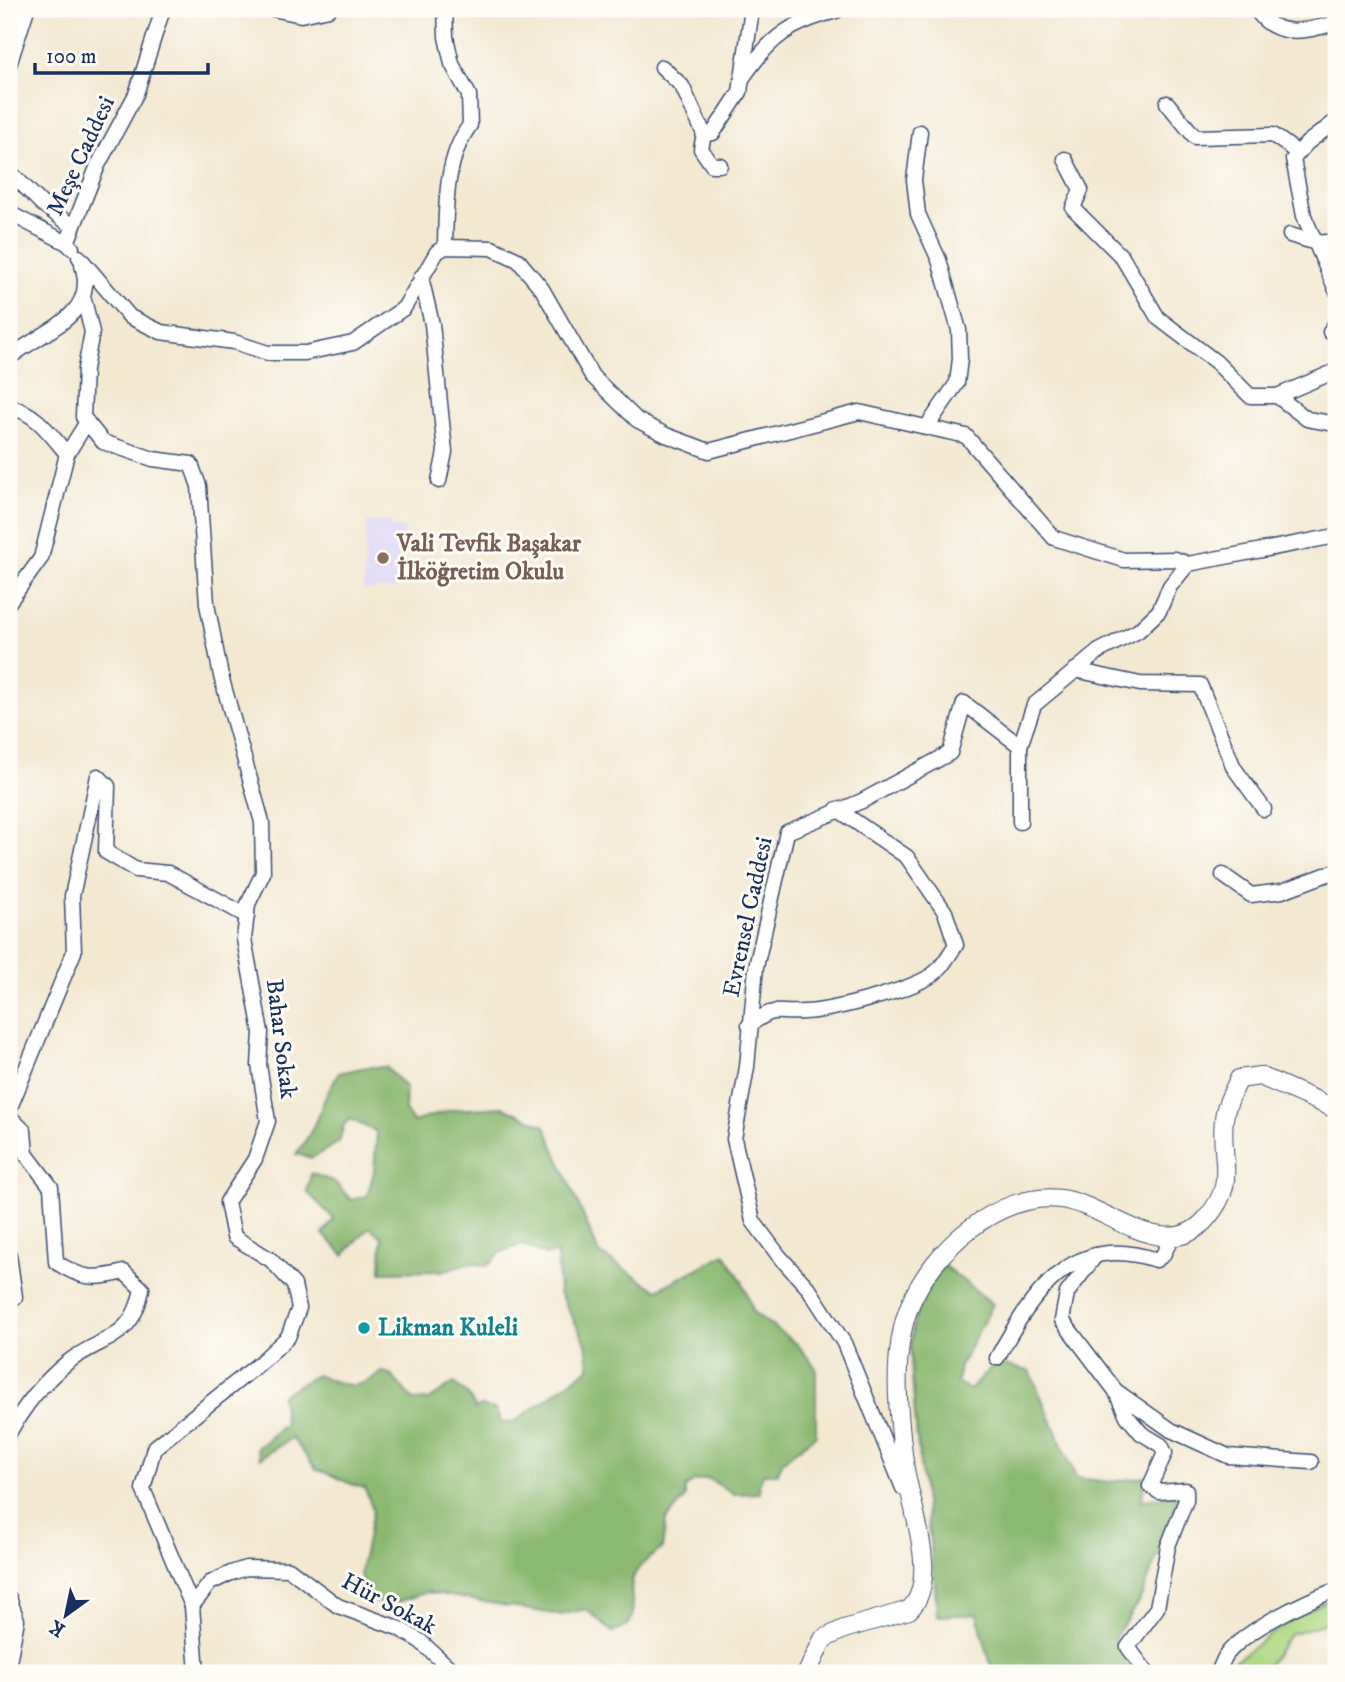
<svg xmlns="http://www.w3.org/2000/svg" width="1345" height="1682" font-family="'IM FELL DW Pica',serif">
<rect width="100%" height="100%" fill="#fdfcf7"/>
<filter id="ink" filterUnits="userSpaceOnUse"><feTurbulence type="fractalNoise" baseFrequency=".0143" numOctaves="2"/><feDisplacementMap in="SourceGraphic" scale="14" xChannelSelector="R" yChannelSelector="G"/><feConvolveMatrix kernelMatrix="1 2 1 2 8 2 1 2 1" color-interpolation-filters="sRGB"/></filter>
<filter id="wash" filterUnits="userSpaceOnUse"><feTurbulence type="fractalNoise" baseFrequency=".00686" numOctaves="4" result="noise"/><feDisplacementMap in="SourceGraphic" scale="28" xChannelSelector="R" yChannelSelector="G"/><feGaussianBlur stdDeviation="1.57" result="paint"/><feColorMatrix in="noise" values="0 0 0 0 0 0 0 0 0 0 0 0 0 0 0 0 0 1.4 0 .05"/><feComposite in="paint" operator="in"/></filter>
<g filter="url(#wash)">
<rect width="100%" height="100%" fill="#f3e8d0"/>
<path fill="#ddd5f6" d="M 392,521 L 390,527 L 405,528 L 397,589 L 363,590 L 367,522 Z"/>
<path fill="#afd985" stroke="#658472" stroke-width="2" d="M 1336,1595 L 1336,1620 L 1290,1634 L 1262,1673 L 1227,1673 L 1230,1664 L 1289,1621 Z"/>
<g fill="#8bb972" stroke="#537468" stroke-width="2">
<path d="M 367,1067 L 386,1067 L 406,1088 L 405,1110 L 413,1122 L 451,1110 L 504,1107 L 545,1126 L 599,1253 L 657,1290 L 725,1254 L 742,1281 L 754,1313 L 797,1344 L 816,1368 L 816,1435 L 783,1461 L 777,1474 L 764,1473 L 759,1483 L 760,1493 L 734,1494 L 709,1479 L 694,1481 L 685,1488 L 685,1498 L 666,1520 L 662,1549 C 651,1556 634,1568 632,1582 C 628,1603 645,1625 612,1632 L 586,1609 L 560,1615 L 427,1592 L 389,1605 L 364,1599 L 360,1572 L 373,1511 L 365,1488 C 347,1485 334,1474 317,1470 L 292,1438 L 260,1458 L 257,1448 L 285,1424 L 281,1395 L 316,1375 C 346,1385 355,1393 382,1372 L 390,1374 L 414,1401 L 429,1400 L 454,1383 L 467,1394 L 476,1409 L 481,1406 L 494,1409 L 503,1423 L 514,1422 L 589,1368 L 586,1343 L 559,1293 L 557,1253 L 546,1255 L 523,1245 L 501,1252 L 487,1266 L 471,1263 L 441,1271 L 381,1272 L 382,1237 L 369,1227 L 344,1255 L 323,1234 L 334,1219 L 307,1192 L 311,1173 L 335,1182 L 351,1200 L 367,1196 L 374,1172 L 377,1132 L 350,1119 L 344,1125 L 339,1142 L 312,1158 L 296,1154 C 320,1125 318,1103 339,1073 Z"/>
<path d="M 943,1265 L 993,1304 L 960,1366 L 957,1382 L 970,1390 L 995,1363 L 1030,1371 L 1076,1478 L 1109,1482 L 1146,1477 L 1141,1501 L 1175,1494 L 1177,1502 L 1142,1596 L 1114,1639 L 1139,1673 L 993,1673 L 977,1614 L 937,1616 C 934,1545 918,1474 914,1402 C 912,1376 908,1348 914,1322 C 919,1300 931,1283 943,1265 Z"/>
</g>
</g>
<g filter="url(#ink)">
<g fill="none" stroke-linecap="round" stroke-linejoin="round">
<g stroke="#3b4b6f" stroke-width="17">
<g id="minor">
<path d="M 273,9 L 301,15 L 329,9"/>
<path d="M 1256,9 C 1275,40 1307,31 1336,23"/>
<path d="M 9,65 L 27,9"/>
<path d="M 662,67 L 682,86 L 704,134 L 713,133 L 740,92 L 752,9"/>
<path d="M 744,76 C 771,37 790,23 836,11"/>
<path d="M 1167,103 L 1195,137 L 1273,135 L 1298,153"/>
<path d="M 1336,121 L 1307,143 L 1293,159 L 1304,216 L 1336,290"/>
<path d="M 920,132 L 914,180 L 918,214 L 939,260 L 959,330 L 960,359 L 957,383 L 926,428"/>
<path d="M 704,134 L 701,149 L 712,165 L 720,165"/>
<path d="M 1065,159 L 1081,190 L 1073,208 L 1122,257 L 1158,318 L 1216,362 L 1250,396 L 1277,396 L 1336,371"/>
<path d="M 9,171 L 42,204 L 72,226"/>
<path d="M 9,213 L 67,243 L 72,248"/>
<path d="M 1290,235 L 1317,243 L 1336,241"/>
<path d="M 67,243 L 98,165 L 136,94 L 163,9"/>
<path d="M 445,247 C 446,205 445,159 470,125 L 469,95 L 452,64 L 446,37 L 445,9"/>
<path d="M 79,257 L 130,317 L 161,332 L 234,342 L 268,353 L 305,353 L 353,343 L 404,308 L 437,252 L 445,247 L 492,248 L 518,260 L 542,289 L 592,376 L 637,420 L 666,435 L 709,451 L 859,412 L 966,436 L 1054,538 L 1124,560 L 1175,559 L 1188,564 L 1336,536"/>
<path d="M 421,277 L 432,324 L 445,452 L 439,481"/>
<path d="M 84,300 L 92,332 L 85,369 L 83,417 L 103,442 L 153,459 L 191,464 L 199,486 L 207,604 L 221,676 L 262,822 L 263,873 L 248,904 L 244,939 L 261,1032 L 259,1065 L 268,1121 L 255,1159 L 227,1202 L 234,1237 L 271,1260 L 294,1285 L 299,1308 L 288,1337 L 260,1363 L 154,1448 L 143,1489 L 192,1606 L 197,1673"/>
<path d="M 1336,322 L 1330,332 L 1336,331"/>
<path d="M 9,358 C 41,331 99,317 82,265"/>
<path d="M 1277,396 L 1307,419 L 1336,424"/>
<path d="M 9,407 C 35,411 51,435 67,454 L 41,558 L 9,602"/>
<path d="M 67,454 L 87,422"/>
<path d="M 1075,670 L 1140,684 L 1200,685 L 1234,768 L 1264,809"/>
<path d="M 1020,746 L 1020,822"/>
<path d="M 1223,875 L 1251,895 L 1282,891 L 1336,871"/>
<path d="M 749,1025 C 779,1005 771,1014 804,1012 C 831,1011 919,989 937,971 C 944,964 950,953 956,945 L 945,912 L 907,857 L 837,809"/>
<path d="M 9,1110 L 74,952 L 72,896 L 98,776 L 108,786 L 106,852 L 136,870 L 168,873 L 247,916"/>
<path d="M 9,1116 L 24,1131 L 26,1154 L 51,1187 L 56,1262 C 81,1279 95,1280 124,1272 L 142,1289 C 132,1341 104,1335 68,1362 C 43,1382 24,1406 9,1433"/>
<path d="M 9,1255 L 15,1297 L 9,1302"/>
<path d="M 1096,1255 L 1067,1293 L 1062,1320 L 1115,1390 L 1127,1416 L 1141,1433 L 1161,1445 L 1165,1453 L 1150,1486 L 1159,1492 L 1186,1490 L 1186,1500 L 1168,1546 L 1157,1608 L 1128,1647 L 1147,1673"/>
<path d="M 997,1358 C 1032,1294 1072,1231 1156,1260 L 1163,1255 L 1172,1237"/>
<path d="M 1116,1391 L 1171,1430 L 1228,1456 L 1311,1462"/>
<path d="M 903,1488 L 844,1343 L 809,1289 L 779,1256 L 753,1221 L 734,1139 L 747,1067 L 756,967 L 787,832 L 862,801 L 950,753 L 964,703 L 1020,746 L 1034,705 L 1099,651 L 1138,631 L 1159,611 L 1170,586 L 1188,564"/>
<path d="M 9,1598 L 17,1620 L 9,1662"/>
<path d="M 192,1606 L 210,1583 L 231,1573 L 246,1568 L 289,1569 L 338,1606 L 398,1628 L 420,1641 L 455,1673"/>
<path d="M 1218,1673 C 1221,1667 1223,1659 1227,1654 C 1247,1629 1307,1600 1336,1590"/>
</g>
</g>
<g stroke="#3b4b6f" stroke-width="20">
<path id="tertiary" d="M 807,1673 L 823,1639 L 844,1629 L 909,1610 C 942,1580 908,1500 904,1462 C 898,1413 891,1352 910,1305 C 932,1251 998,1191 1061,1199 C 1107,1205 1166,1266 1206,1219 C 1239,1181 1219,1161 1224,1119 C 1225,1105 1233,1092 1239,1079 L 1260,1076 L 1336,1109"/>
</g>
<use href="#minor" stroke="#fff" stroke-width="14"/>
<use href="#tertiary" stroke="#fff" stroke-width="18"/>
</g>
</g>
<circle fill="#8d6e63" stroke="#fdfcf7" stroke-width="2.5" cx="383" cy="558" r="7"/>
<circle fill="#0f9aa8" stroke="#fdfcf7" stroke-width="2.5" cx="364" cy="1328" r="7"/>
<g text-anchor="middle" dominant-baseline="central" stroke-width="6" stroke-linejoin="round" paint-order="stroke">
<g font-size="24" fill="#1b2f5e" stroke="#fdfcf7">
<text transform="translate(81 156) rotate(-65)">Meşe Caddesi</text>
<text transform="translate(748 917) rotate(-78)">Evrensel Caddesi</text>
<text transform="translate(281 1039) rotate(83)">Bahar Sokak</text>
<text transform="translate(389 1604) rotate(28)">Hür Sokak</text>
</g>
<g font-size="24" font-weight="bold" fill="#785e54" stroke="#fdfcf7" text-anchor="start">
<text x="397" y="544">Vali Tevfik Başakar<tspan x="397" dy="28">İlköğretim Okulu</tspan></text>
</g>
<g font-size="24" font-weight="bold" fill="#0d838f" stroke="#fdfcf7" text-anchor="start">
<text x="378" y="1328">Likman Kuleli</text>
</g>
</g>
<rect width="1345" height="1682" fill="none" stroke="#fdfcf7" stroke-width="35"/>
<g transform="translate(66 1615) rotate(213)" stroke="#fdfcf7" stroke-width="5" paint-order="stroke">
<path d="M0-5L12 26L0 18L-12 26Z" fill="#1b2f5e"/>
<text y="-10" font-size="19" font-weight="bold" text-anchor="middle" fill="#1b2f5e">K</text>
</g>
<path d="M35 63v10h173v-10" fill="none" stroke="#1b2f5e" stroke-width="3.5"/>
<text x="46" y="63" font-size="21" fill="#1b2f5e" stroke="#fdfcf7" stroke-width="5" paint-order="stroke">100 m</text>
</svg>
